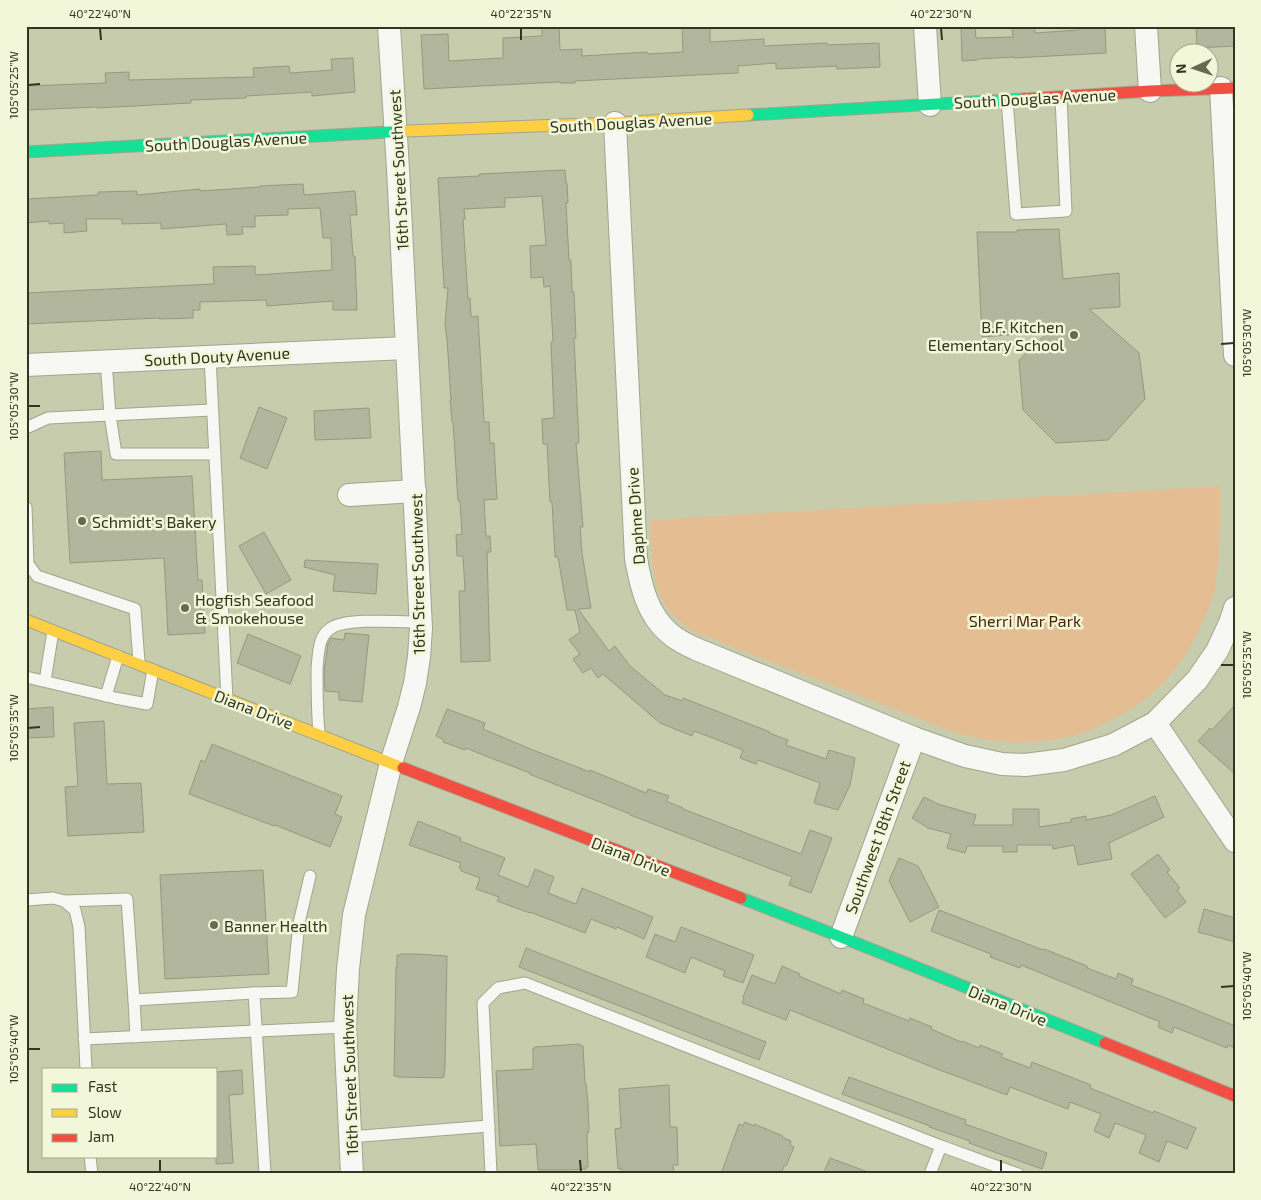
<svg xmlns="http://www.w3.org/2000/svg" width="1261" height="1200" font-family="'Exo 2',sans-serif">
<rect width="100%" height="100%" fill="#c7ccad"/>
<path fill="#e5bd93" d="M 1220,486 C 1220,515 1221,544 1217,573 C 1216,579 1216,586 1214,592 C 1203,628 1184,663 1157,689 C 1144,702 1128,711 1113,719 C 1103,724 1092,730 1082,733 C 1038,746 994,745 951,731 L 695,632 C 647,603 654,569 650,520 Z"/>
<g fill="#b2b69d" stroke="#969981">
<path d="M 542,26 L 559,26 L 560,50 L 582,49 L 582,56 L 647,52 L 647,54 L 683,52 L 682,26 L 710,26 L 710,42 L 764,39 L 764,46 L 827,43 L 827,45 L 879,43 L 880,67 L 837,69 L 837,66 L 776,69 L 776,63 L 738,66 L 738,73 L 575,81 L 575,83 L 560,83 L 560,82 L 424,89 L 421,35 L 448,34 L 449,61 L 503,58 L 503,38 L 542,36 Z"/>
<path d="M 1077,26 L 1105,26 L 1106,53 L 1014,58 L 1014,57 L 978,59 L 978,60 L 962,61 L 961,28 L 975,27 L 976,38 L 1013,37 L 1012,28 L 1035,27 L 1035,33 L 1078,30 Z"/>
<path d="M 1196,26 L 1235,26 L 1235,46 L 1197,48 Z"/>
<path d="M 353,58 L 355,92 L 312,96 L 312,92 L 246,96 L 246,98 L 191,100 L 191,103 L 97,108 L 97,107 L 26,110 L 26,86 L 106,83 L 105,73 L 129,72 L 129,80 L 254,77 L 253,68 L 289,66 L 290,73 L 332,70 L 331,59 Z"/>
<path d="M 565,170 L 566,183 L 567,183 L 568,203 L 566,203 L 569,260 L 571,260 L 572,292 L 574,292 L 576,338 L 574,338 L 579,443 L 576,443 L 583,527 L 580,527 L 582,553 L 591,608 L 578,609 L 609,651 L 615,646 L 630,666 L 665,695 L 683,701 L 683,698 L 770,732 L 769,733 L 788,740 L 786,745 L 826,759 L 829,750 L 855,758 L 850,785 L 838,810 L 814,803 L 820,783 L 758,760 L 756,764 L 740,758 L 743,750 L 710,737 L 694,731 L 692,736 L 660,723 L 603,674 L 598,678 L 591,668 L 583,673 L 573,659 L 580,654 L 569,640 L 580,632 L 575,610 L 567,610 L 558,557 L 555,557 L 552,502 L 550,502 L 547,444 L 543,444 L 542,419 L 554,418 L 551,342 L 553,342 L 550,286 L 544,287 L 543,277 L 531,278 L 530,246 L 546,245 L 542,196 L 505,198 L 505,207 L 464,209 L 465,219 L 463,219 L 468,299 L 470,298 L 471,317 L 478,316 L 484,422 L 489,422 L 490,443 L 494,443 L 497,499 L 484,500 L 486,536 L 490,536 L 491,552 L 487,552 L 490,661 L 461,662 L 459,591 L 465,591 L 463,556 L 457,556 L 456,535 L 462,534 L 460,501 L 458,501 L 453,422 L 452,422 L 450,400 L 451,400 L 447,339 L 445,324 L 448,288 L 444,288 L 438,178 L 479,176 L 479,174 Z"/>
<path d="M 303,184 L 304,195 L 355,191 L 357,215 L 350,215 L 353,256 L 355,256 L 357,310 L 333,310 L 333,301 L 267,306 L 266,300 L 200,302 L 200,310 L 193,310 L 193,318 L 159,319 L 159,318 L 26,324 L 26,293 L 214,284 L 213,267 L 255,266 L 255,275 L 332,270 L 331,238 L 323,238 L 320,208 L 288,209 L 288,215 L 255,216 L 255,227 L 242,227 L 243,234 L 227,235 L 226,224 L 161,229 L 161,223 L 122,224 L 122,219 L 86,219 L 87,231 L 64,233 L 64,223 L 49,224 L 49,221 L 26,223 L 26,199 L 98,195 L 98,192 L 137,191 L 137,195 L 200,189 L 200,191 L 260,187 L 260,186 Z"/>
<path d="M 1059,229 L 1063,279 L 1119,273 L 1120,307 L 1089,309 L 1139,353 L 1145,399 L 1108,440 L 1056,443 L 1023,410 L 1019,360 L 1048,332 L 982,337 L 977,232 L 1017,232 L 1017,230 Z"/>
<path d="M 259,407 L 287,418 L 267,469 L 240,458 Z"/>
<path d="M 369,408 L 371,438 L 315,440 L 314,411 Z"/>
<path d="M 101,451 L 102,480 L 192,476 L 198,580 L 202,580 L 205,633 L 168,635 L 164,558 L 70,563 L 64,453 Z"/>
<path d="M 264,532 L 291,580 L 266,594 L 239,546 Z"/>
<path d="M 305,560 L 378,564 L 376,594 L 333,591 L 335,575 L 304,567 Z"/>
<path d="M 345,633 L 369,635 L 362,702 L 339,700 L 339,692 L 325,691 L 324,672 L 328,643 L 331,638 L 344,640 Z"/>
<path d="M 248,634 L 301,656 L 290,684 L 237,663 Z"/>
<path d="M 1235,705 L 1235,774 L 1198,741 L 1210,728 L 1212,730 Z"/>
<path d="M 53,707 L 54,737 L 26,738 L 26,709 Z"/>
<path d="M 447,709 L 485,723 L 483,729 L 533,750 L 590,772 L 590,770 L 646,793 L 648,789 L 669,796 L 666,801 L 683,808 L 683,809 L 801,854 L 810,830 L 832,838 L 811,893 L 789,885 L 792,877 L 630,815 L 630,814 L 529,774 L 530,773 L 483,755 L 466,748 L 465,750 L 443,742 L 444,740 L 436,736 Z"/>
<path d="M 104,721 L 107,784 L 141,783 L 144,832 L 68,836 L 65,787 L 78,786 L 74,723 Z"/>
<path d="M 212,744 L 342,796 L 335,814 L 342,817 L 330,847 L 275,825 L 274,826 L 189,794 L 201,760 L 205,762 Z"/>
<path d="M 1155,796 L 1164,817 L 1109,843 L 1112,859 L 1078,865 L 1074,845 L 1053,849 L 1052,845 L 1017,845 L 1017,852 L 1003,852 L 1003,846 L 967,846 L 965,853 L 947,848 L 951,834 L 928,828 L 912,818 L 924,797 L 938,804 L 976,815 L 973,825 L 1013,825 L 1013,809 L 1039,809 L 1039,827 L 1071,822 L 1071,819 L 1086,816 L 1086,820 L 1111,815 Z"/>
<path d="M 418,821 L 461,838 L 460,841 L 505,858 L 498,875 L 528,887 L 535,869 L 554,877 L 548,893 L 576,904 L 582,888 L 653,917 L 644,939 L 617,927 L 616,929 L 591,919 L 585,933 L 530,912 L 530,913 L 497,901 L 499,897 L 476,889 L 480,878 L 461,871 L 461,869 L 459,868 L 461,863 L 409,845 Z"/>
<path d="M 1158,854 L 1170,870 L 1167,872 L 1180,888 L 1177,890 L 1186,902 L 1165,918 L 1131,874 Z"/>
<path d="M 899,858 L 918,866 L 939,907 L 910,922 L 889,881 Z"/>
<path d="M 263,870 L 269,974 L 165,979 L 160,875 Z"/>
<path d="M 1204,909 L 1235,918 L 1235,942 L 1198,932 Z"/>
<path d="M 939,910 L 1043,950 L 1044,949 L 1087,966 L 1087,968 L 1116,979 L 1118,973 L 1133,979 L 1131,985 L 1184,1005 L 1235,1026 L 1235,1048 L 1228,1045 L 1227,1048 L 1174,1027 L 1172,1033 L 1158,1027 L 1160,1022 L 1021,965 L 1020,968 L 990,957 L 991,954 L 931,931 Z"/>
<path d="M 681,927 L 754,955 L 743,983 L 723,976 L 725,971 L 691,957 L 685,973 L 646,957 L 655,934 L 675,942 Z"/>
<path d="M 526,948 L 766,1042 L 759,1060 L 519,967 Z"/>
<path d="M 400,954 L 416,954 L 447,956 L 445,1065 L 444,1077 L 442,1077 L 442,1078 L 397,1077 L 397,1076 L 394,1076 L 396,967 L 397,967 L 397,955 L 400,955 Z"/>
<path d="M 782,966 L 800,974 L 799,976 L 841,994 L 842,990 L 864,999 L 863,1003 L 909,1021 L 910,1018 L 932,1027 L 931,1029 L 961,1042 L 962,1041 L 979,1048 L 980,1045 L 1003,1054 L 1001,1057 L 1030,1068 L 1032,1062 L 1091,1085 L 1090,1088 L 1153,1113 L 1154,1111 L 1196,1128 L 1187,1149 L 1167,1141 L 1159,1162 L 1139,1153 L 1146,1135 L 1115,1123 L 1109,1138 L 1094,1131 L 1101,1114 L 1070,1102 L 1068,1109 L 1010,1087 L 1007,1095 L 937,1069 L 790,1010 L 786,1020 L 742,1003 L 744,997 L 743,997 L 752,975 L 775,984 Z"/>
<path d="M 580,1044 L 580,1046 L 583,1046 L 585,1082 L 586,1083 L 588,1103 L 589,1132 L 587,1133 L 588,1167 L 586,1167 L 586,1169 L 569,1170 L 538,1170 L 536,1144 L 500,1146 L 496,1071 L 533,1069 L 533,1048 L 535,1048 L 535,1047 Z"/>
<path d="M 242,1070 L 243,1094 L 229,1095 L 233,1163 L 216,1164 L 216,1072 Z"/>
<path d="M 849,1077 L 933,1108 L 966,1120 L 965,1124 L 1047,1153 L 1042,1169 L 969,1143 L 970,1141 L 929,1127 L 930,1126 L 842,1094 Z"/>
<path d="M 669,1085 L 670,1127 L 677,1127 L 678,1165 L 673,1165 L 674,1174 L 622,1174 L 621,1168 L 618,1169 L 615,1129 L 621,1128 L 619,1089 Z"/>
<path d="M 745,1122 L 754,1126 L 754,1124 L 783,1136 L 782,1137 L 791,1141 L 790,1145 L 794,1147 L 786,1166 L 784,1166 L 781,1174 L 721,1174 L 739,1124 L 743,1126 Z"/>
<path d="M 830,1158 L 868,1172 L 868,1174 L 823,1174 Z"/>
</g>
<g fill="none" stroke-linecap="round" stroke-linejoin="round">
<g stroke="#a2a58d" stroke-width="13">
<g id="lane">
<path d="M 1007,100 L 1016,214 L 1066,211 L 1061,97"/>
<path d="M 210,357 L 227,699"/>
<path d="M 106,361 L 110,415 L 116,454 L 214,454"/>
<path d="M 26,428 L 48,418 L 212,410"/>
<path d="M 26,507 L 28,564 L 37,576 L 135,609 L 139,662"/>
<path d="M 26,677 L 115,698 L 147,704 L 153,670"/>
<path d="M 45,681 L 53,631"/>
<path d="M 106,696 L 118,656"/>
<path d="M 319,733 C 317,711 317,690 317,668 C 318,659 318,650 321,641 C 323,635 327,630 333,627 C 350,618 400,622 421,622"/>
<path d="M 26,900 L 53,898 L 64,901 L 75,910 L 79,927 L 86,1069"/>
<path d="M 64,901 L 127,899 L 134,1000 L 254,993"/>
<path d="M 134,1000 L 136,1037"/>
<path d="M 84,1039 L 345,1027"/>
<path d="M 350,1137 L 489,1126"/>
<path d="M 941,1146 L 1018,1174"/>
<path d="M 90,1156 L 92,1174"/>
<path d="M 265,1174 L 254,993 L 292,992 L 299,923 L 310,876"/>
<path d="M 491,1174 L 483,1003 L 498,988 L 525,983 L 941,1146 L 930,1174"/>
</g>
</g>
<g stroke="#a2a58d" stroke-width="24">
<g id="street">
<path d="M 925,26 L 930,105"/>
<path d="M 1146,26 L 1150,91"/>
<path d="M 1221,88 L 1235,355"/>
<path d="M 615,123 L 636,559 C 641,586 647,614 669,633 C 677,640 687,645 696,649 L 914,738 L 965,756 L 1002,764 L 1025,765 L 1064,760 L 1113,745 L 1155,723 L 1197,680 L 1217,651 L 1230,623 L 1235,608"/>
<path d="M 26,365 L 407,348"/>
<path d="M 349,495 L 415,491"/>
<path d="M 1155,723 L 1235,841"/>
<path d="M 841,937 L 914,738"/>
<path d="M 352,1174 L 345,1027 L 348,969 L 354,915 L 391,763 L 409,707 L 415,683 L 419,657 L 421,628 L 398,169 L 389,26"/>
</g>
</g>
<g stroke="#a2a58d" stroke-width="13">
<g id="fast">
<path d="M 748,115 L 1024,99"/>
<path d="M 26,152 L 407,131"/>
<path d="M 741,898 L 841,937 L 1105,1043"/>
</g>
</g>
<g stroke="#a2a58d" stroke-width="13">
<g id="slow">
<path d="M 407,131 L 615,123 L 748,115"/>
<path d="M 26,620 L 403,768"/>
</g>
</g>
<g stroke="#a2a58d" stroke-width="13">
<g id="jam">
<path d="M 1024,99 L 1150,91 L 1235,88"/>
<path d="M 403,768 L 741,898"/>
<path d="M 1105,1043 L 1235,1096"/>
</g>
</g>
<use href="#lane" stroke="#f7f7f3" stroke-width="11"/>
<use href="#street" stroke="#f7f7f3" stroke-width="22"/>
<use href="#fast" stroke="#16e098" stroke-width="11"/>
<use href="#slow" stroke="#ffcf43" stroke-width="11"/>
<use href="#jam" stroke="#f24e42" stroke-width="11"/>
</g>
<path fill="none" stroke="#32351f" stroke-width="2" d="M 100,28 L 101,40M 521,28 L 521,40M 941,28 L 942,40M 28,85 L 40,84M 1221,344 L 1234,343M 28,406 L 40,406M 1221,665 L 1234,665M 28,728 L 40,727M 1221,987 L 1234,986M 28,1049 L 40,1049M 160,1160 L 160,1172M 580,1160 L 581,1172M 1001,1160 L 1001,1172"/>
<g fill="#666a51" stroke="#f2f7da" stroke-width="2">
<circle cx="1074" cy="335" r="5"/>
<circle cx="82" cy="521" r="5"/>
<circle cx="185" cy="608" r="5"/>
<circle cx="214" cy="925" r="5"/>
</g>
<g text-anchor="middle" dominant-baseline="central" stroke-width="5" stroke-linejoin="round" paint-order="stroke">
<g font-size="16" fill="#32351f" stroke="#f2f7da">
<text transform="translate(1035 98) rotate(-3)">South Douglas Avenue</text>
<text transform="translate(631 122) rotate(-3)">South Douglas Avenue</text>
<text transform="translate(226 141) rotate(-3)">South Douglas Avenue</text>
<text transform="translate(398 170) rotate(-93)">16th Street Southwest</text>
<text transform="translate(217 356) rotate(-3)">South Douty Avenue</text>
<text transform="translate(635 516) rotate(-94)">Daphne Drive</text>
<text transform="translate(417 574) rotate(-91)">16th Street Southwest</text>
<text transform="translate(254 709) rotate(21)">Diana Drive</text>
<text transform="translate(877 837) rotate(-70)">Southwest 18th Street</text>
<text transform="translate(631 856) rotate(21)">Diana Drive</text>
<text transform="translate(1008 1005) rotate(22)">Diana Drive</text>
<text transform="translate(349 1075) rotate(-92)">16th Street Southwest</text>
</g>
<g font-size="16" fill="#32351f" stroke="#f2f7da" text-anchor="start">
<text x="1064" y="326" text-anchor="end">B.F. Kitchen<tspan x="1064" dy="18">Elementary School</tspan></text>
<text x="92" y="521">Schmidt's Bakery</text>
<text x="195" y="599">Hogfish Seafood<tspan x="195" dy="18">&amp; Smokehouse</tspan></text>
<text x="224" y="925">Banner Health</text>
</g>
<g font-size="16" fill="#4f2400" stroke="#f2f7da">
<text x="1025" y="620">Sherri Mar Park</text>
</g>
</g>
<rect width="1261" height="1200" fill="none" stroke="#f2f7da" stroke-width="55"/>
<rect x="42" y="1068" width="175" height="90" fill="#f2f7da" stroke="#a5a98f"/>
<rect x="52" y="1084" width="25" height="8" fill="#16e098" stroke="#a5a98f"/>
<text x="88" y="1092" font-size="15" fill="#32351f">Fast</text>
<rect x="52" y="1109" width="25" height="8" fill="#ffcf43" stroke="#a5a98f"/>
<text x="88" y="1118" font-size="15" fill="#32351f">Slow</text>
<rect x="52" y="1134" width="25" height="8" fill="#f24e42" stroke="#a5a98f"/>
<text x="88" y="1142" font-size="15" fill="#32351f">Jam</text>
<g transform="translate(1194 68) rotate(267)"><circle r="24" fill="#f2f7da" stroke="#a5a98f"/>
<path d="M0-4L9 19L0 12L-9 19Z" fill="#666a51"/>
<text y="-8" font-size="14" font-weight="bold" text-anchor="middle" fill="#32351f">N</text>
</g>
<rect x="28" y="28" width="1206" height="1144" fill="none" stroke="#32351f" stroke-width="2"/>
<g font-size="12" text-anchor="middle" fill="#32351f">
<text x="100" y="18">40°22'40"N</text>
<text x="521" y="18">40°22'35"N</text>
<text x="941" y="18">40°22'30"N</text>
<text transform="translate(14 85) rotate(-90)" y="4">105°05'25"W</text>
<text transform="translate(1247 343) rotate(-90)" y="4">105°05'30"W</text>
<text transform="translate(14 406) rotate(-90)" y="4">105°05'30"W</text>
<text transform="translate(1247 665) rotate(-90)" y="4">105°05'35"W</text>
<text transform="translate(14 728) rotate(-90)" y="4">105°05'35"W</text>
<text transform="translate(1247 986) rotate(-90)" y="4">105°05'40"W</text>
<text transform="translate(14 1049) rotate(-90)" y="4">105°05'40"W</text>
<text x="160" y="1191">40°22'40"N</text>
<text x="581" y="1191">40°22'35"N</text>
<text x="1001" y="1191">40°22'30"N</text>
</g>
</svg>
